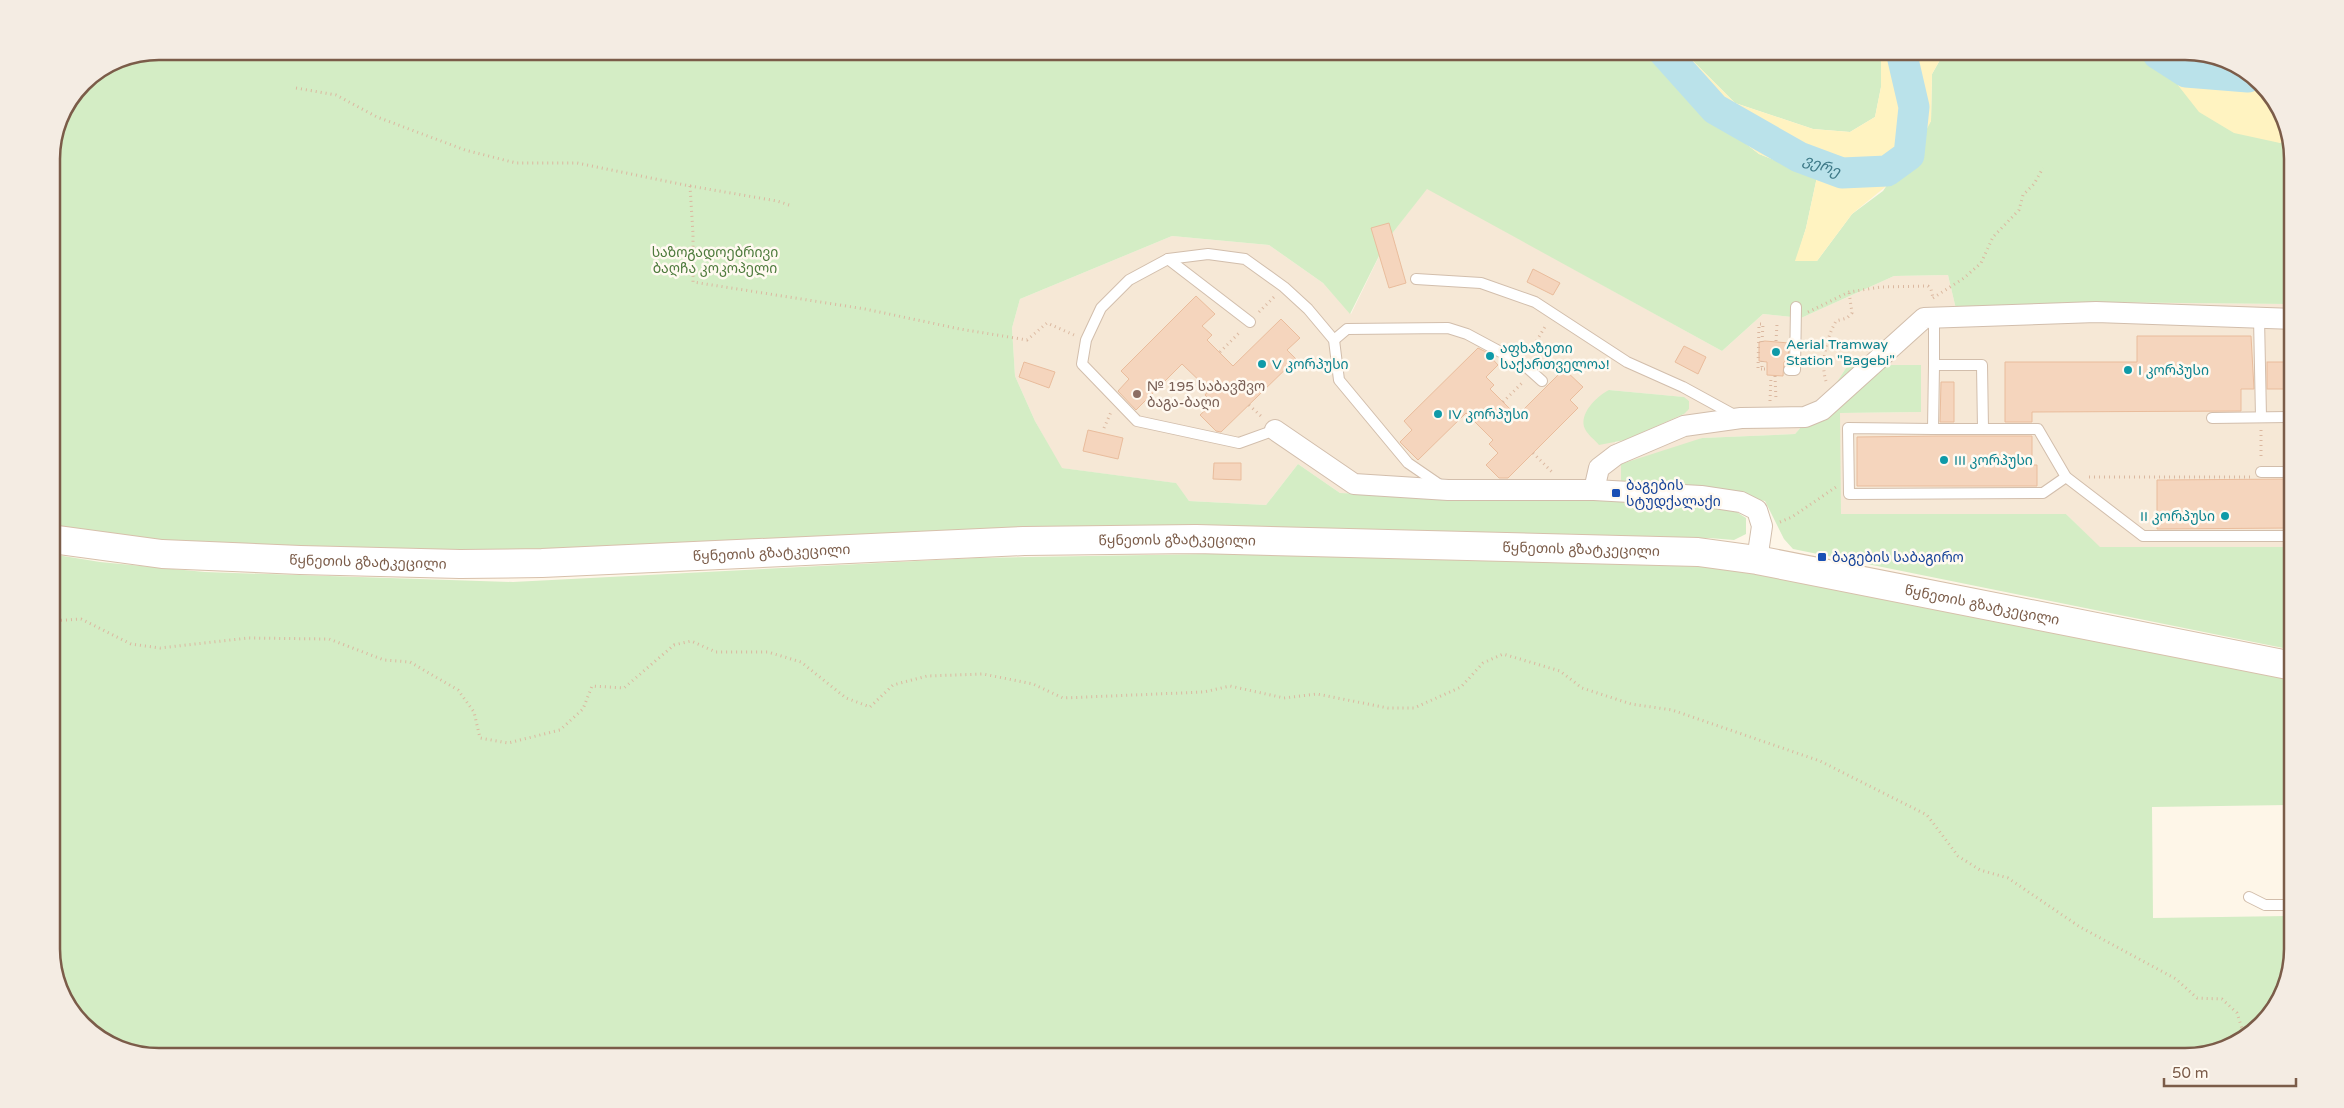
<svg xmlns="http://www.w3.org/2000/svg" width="2344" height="1108" font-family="'Varela Round','Noto Sans Georgian',sans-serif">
<rect width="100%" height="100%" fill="#fef6e8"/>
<path fill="#f6e8d6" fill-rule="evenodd" d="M 1427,188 L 1722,351 L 1763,314 L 1801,318 L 1894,276 L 1948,275 L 1956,309 L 2075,302 L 2293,304 L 2293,547 L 2099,547 L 2066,514 L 1840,514 L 1840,413 L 1921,412 L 1921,365 L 1848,365 L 1825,400 L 1795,434 L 1702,438 L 1620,482 L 1619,500 L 1529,501 L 1340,493 L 1298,464 L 1266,505 L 1189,501 L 1175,483 L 1061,468 L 1035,421 L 1015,376 L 1012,328 L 1020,299 L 1172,236 L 1269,245 L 1323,283 L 1351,314 L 1387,240 ZM 1609,390 L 1683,397 L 1689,401 L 1684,414 L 1615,443 Z"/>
<g fill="#d4edc5">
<path d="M 159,51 L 1648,51 L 1695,104 L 1759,154 L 1817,177 L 1806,228 L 1796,261 L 1817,261 L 1852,214 L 1883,191 L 1931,121 L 1932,74 L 1945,51 L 2151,51 L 2174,79 L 2280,143 L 2288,138 L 2293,152 L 2293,304 L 2075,302 L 1956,309 L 1948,275 L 1894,276 L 1801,318 L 1763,314 L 1722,351 L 1427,189 L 1387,240 L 1350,314 L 1323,283 L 1269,245 L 1172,236 L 1020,299 L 1012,328 L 1015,376 L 1035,421 L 1062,468 L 1176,483 L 1189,501 L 1266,505 L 1298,464 L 1340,493 L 1529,501 L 1619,500 L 1729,507 L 1746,518 L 1746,534 L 1734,540 L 1709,538 L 1088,533 L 475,555 L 203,548 L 51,525 L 51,152 L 62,111 L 83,83 L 118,59 Z"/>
<path d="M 1683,51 L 1881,51 L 1881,87 L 1875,117 L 1850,132 L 1813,129 L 1735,103 Z"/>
<path d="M 2186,52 L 2227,60 L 2242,72 L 2215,72 Z"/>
<path d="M 1848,365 L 1921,365 L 1921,412 L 1840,413 L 1841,514 L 2066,514 L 2100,547 L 2293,547 L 2293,650 L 1793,549 L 1784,539 L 1765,501 L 1703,488 L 1621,482 L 1621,464 L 1702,438 L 1795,434 L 1825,400 Z"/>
<path d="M 1609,390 L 1684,397 L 1689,401 L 1689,409 L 1684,414 L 1625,440 L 1599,445 C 1595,440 1588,435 1585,429 C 1578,414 1597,396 1609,390 Z"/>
<path d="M 1265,553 L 1674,558 L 1789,575 L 2293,675 L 2293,805 L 2152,807 L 2153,918 L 2293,916 L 2293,949 L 2284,991 L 2245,1038 L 2185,1057 L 159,1057 L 117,1048 L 70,1009 L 52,957 L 51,554 L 100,562 L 205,572 L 513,582 L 975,558 Z"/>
</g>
<g fill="#fff3c1">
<path d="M 1648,51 L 1683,51 L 1735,103 L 1813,129 L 1850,132 L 1875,117 L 1881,87 L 1881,51 L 1945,51 L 1932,74 L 1931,121 L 1906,170 L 1852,214 L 1817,261 L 1795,261 L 1806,228 L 1817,177 L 1759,154 L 1695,104 Z"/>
<path d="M 2151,51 L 2186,52 L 2215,72 L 2242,72 L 2274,99 L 2288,138 L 2280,143 L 2234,133 L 2199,112 Z"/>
</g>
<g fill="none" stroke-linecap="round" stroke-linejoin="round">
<g stroke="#bae2ea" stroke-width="31">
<path id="s1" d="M 1663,51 L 1715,109 L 1799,157 L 1842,173 L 1887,171 L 1909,155 L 1914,107 L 1901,51"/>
<path d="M 2158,51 L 2158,54 L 2186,72 L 2248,77"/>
</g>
</g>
<g fill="#f5d5bd" stroke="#e9bc9c">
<path d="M 1389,223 L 1406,283 L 1389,288 L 1371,228 Z"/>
<path d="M 1533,269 L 1560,283 L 1553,295 L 1527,282 Z"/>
<path d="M 1196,296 L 1215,314 L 1202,326 L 1212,335 L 1207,340 L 1233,366 L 1281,319 L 1300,338 L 1287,350 L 1296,359 L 1221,432 L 1216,431 L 1200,415 L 1213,403 L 1205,395 L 1209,390 L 1182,364 L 1136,410 L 1118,391 L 1129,379 L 1121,371 Z"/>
<path d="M 2137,336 L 2251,336 L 2254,389 L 2241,389 L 2241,411 L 2032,412 L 2032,422 L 2005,422 L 2005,362 L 2137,362 Z"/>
<path d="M 1765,341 L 1789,343 L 1788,362 L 1784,362 L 1783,376 L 1767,375 L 1767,362 L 1759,361 L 1759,342 Z"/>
<path d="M 1684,346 L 1706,357 L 1698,374 L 1675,362 Z"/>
<path d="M 1478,348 L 1486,352 L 1498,365 L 1486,377 L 1494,385 L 1490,389 L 1517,416 L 1564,369 L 1583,387 L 1570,400 L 1578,408 L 1508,478 L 1499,478 L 1486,465 L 1498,453 L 1489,444 L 1493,440 L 1466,413 L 1418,460 L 1400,442 L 1412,430 L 1404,421 Z"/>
<path d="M 1024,362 L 1055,372 L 1049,388 L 1019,377 Z"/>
<rect x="2267" y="362" width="26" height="27"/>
<path d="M 1941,382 L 1954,382 L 1954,422 L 1940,422 Z"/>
<path d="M 1088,430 L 1123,438 L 1118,459 L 1083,451 Z"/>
<path d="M 1938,436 L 2032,436 L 2032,465 L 2037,465 L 2037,486 L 1857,486 L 1857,437 Z"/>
<path d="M 1214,463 L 1241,463 L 1241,480 L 1213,479 Z"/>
<path d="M 2293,479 L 2293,528 L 2157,529 L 2157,480 Z"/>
</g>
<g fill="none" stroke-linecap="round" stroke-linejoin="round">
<g stroke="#d2beac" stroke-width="12">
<g id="lane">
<path d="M 1168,259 L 1250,322"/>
<path d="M 1416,279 L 1481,283 L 1535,302 L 1627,362 L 1683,387 L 1736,416"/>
<path d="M 1934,316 L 1934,365 L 1982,365 L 1983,429 L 2038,429 L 2066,477 L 2143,536 L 2293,536"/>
<path d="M 2259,318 L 2261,417"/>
<path d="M 1334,340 L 1347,329 L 1448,328 L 1467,334 L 1523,364 L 1542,381"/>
<path d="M 1934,365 L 1933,429 L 1983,429"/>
<path d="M 1789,370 L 1795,370 L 1796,307"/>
<path d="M 2212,418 L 2293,417"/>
<path d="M 1933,429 L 1848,428 L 1849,494 L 2043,493 L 2066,477"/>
<path d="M 1275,430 L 1239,443 L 1137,421 L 1082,364 L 1086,340 L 1101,308 L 1129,280 L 1168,259 L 1208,254 L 1245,259 L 1284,287 L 1308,309 L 1334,340 L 1339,380 L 1408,463 L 1443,487"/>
<path d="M 2261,472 L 2293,472"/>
<path d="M 2249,897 L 2265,905 L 2293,905"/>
</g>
</g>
<g stroke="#d2beac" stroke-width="22">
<g id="street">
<path d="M 1275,430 L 1354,484 L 1448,490 L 1594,490 L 1701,496 L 1741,502 L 1757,510 L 1762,526 L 1757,560"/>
<path d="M 1594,490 L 1599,468 L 1616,455 L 1684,426 L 1741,418 L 1805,417 L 1822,410 L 1924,318 L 2096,312 L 2293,319"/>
</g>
</g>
<g stroke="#d7c0ab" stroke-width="30">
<g id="secondary">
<path id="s2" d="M 51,539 L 162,554 L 300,560 L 460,564 L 542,563 L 1024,541 L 1196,539 L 1698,552 L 1757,560 L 2293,666"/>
</g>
</g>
<g stroke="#dbb8a0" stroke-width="3" stroke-dasharray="1 4" stroke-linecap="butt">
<path d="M 296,88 L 336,95 L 377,117 L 465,150 L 516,163 L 577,163 L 690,186 L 693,234 L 693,282 L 865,309 L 960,329 L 1027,340 L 1047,323 L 1074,335"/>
<path d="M 690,186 L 777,201 L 792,206"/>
<path d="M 1933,298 L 1964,278 L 1981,263 L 1993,237 L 2019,210 L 2023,195 L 2034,184 L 2043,168"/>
<path d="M 1259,312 L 1276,295"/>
<path d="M 1808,312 L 1849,292 L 1881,287 L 1928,286 L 1931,289 L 1933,298"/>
<path d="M 1776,341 L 1777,324"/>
<path d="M 1762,342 L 1763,324"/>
<path d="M 1220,352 L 1241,331"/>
<path d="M 1529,354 L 1546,325"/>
<path d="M 1762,361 L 1762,369 L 1767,369"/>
<path d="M 1762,369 L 1758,369 L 1759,324 L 1763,324"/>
<path d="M 1775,376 L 1776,400"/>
<path d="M 1826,381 C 1820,363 1827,337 1836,321 L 1847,318 L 1852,313 L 1849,292"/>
<path d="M 1770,401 L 1771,376"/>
<path d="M 1503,402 L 1524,381"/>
<path d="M 1249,405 L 1263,418"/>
<path d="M 1104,428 L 1111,412"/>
<path d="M 2261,430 L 2261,459"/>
<path d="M 1533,453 L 1552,472"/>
<path d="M 2089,477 L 2250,477"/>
<path d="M 1780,522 L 1792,517 L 1836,487"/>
<path d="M 51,621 L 81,619 L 131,644 L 160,648 L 248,638 L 329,639 L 384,660 L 410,662 L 458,690 L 474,712 L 480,738 L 508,743 L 560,730 L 583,709 L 592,686 L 624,688 L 674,645 L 691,641 L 716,652 L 768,652 L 801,662 L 846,698 L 870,707 L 893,685 L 927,676 L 983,674 L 1033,684 L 1063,698 L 1204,692 L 1230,686 L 1284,698 L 1317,694 L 1388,708 L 1414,708 L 1461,687 L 1483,663 L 1503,654 L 1560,671 L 1582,688 L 1631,704 L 1672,710 L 1820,761 L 1927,815 L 1958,856 L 1980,870 L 2008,878 L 2080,927 L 2176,979 L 2197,998 L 2222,999 L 2237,1013 L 2245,1038"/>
</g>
<use href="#lane" stroke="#fff" stroke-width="10"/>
<use href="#street" stroke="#fff" stroke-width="20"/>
<use href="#secondary" stroke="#fff" stroke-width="28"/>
</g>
<g fill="#0f9aa8" stroke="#fff9f0" stroke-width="2">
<circle cx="1776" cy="352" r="5"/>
<circle cx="1490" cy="356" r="5"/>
<circle cx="1262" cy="364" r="5"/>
<circle cx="2128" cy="370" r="5"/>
<circle cx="1438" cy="414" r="5"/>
<circle cx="1944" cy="460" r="5"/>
<circle cx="2225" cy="516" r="5"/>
</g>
<circle fill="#8d6e63" stroke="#fff9f0" stroke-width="2" cx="1137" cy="394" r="5"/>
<g fill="#1a4fb4" stroke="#fff9f0" stroke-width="2">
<rect x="1611" y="488" width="10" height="10" rx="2.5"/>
<rect x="1817" y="552" width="10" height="10" rx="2.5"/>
</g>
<g text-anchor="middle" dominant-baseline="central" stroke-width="5" stroke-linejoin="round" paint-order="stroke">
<g font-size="14" fill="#4e7b3d" stroke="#fff9f0">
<text x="715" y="252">საზოგადოებრივი<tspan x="715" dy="16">ბაღჩა კოკოპელი</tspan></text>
</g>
<g font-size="14" fill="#0d838f" stroke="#fff9f0" text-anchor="start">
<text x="1786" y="344">Aerial Tramway<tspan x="1786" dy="16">Station "Bagebi"</tspan></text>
<text x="1500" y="348">აფხაზეთი<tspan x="1500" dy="16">საქართველოა!</tspan></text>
<text x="1272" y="364">V კორპუსი</text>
<text x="2138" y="370">I კორპუსი</text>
<text x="1448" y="414">IV კორპუსი</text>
<text x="1954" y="460">III კორპუსი</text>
<text x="2215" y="516" text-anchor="end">II კორპუსი</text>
</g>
<g font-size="14" fill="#785e54" stroke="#fff9f0" text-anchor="start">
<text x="1147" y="386">№ 195 საბავშვო<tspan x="1147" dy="16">ბაგა-ბაღი</tspan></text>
</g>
<g font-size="14" fill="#164399" stroke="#fff9f0" text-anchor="start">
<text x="1626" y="485">ბაგების<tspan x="1626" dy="16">სტუდქალაქი</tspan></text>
<text x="1832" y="557">ბაგების საბაგირო</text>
</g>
<g font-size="14" fill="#7b5c49" stroke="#fff9f0">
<text stroke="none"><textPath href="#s2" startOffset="1128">წყნეთის გზატკეცილი</textPath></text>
<text stroke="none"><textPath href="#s2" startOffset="1532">წყნეთის გზატკეცილი</textPath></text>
<text stroke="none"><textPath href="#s2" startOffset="722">წყნეთის გზატკეცილი</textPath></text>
<text stroke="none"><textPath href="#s2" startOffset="318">წყნეთის გზატკეცილი</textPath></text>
<text stroke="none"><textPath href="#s2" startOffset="1938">წყნეთის გზატკეცილი</textPath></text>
</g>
<g font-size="15" font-style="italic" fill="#3e7a88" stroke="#fff9f0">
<text stroke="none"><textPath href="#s1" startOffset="199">ვერე</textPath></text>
</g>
</g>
<path d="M0 0H2344V1108H0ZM159 60H2185A99 99 0 0 1 2284 159V949A99 99 0 0 1 2185 1048H159A99 99 0 0 1 60 949V159A99 99 0 0 1 159 60Z" fill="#f4ece3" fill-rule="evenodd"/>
<path fill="none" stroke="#7b5c49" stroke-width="2.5" d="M159 60H2185A99 99 0 0 1 2284 159V949A99 99 0 0 1 2185 1048H159A99 99 0 0 1 60 949V159A99 99 0 0 1 159 60Z"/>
<path d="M2164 1078v8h132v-8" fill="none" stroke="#7b5c49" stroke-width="2.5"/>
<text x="2172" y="1078" font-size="15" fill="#7b5c49" stroke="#fff9f0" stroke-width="4" paint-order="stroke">50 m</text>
</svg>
